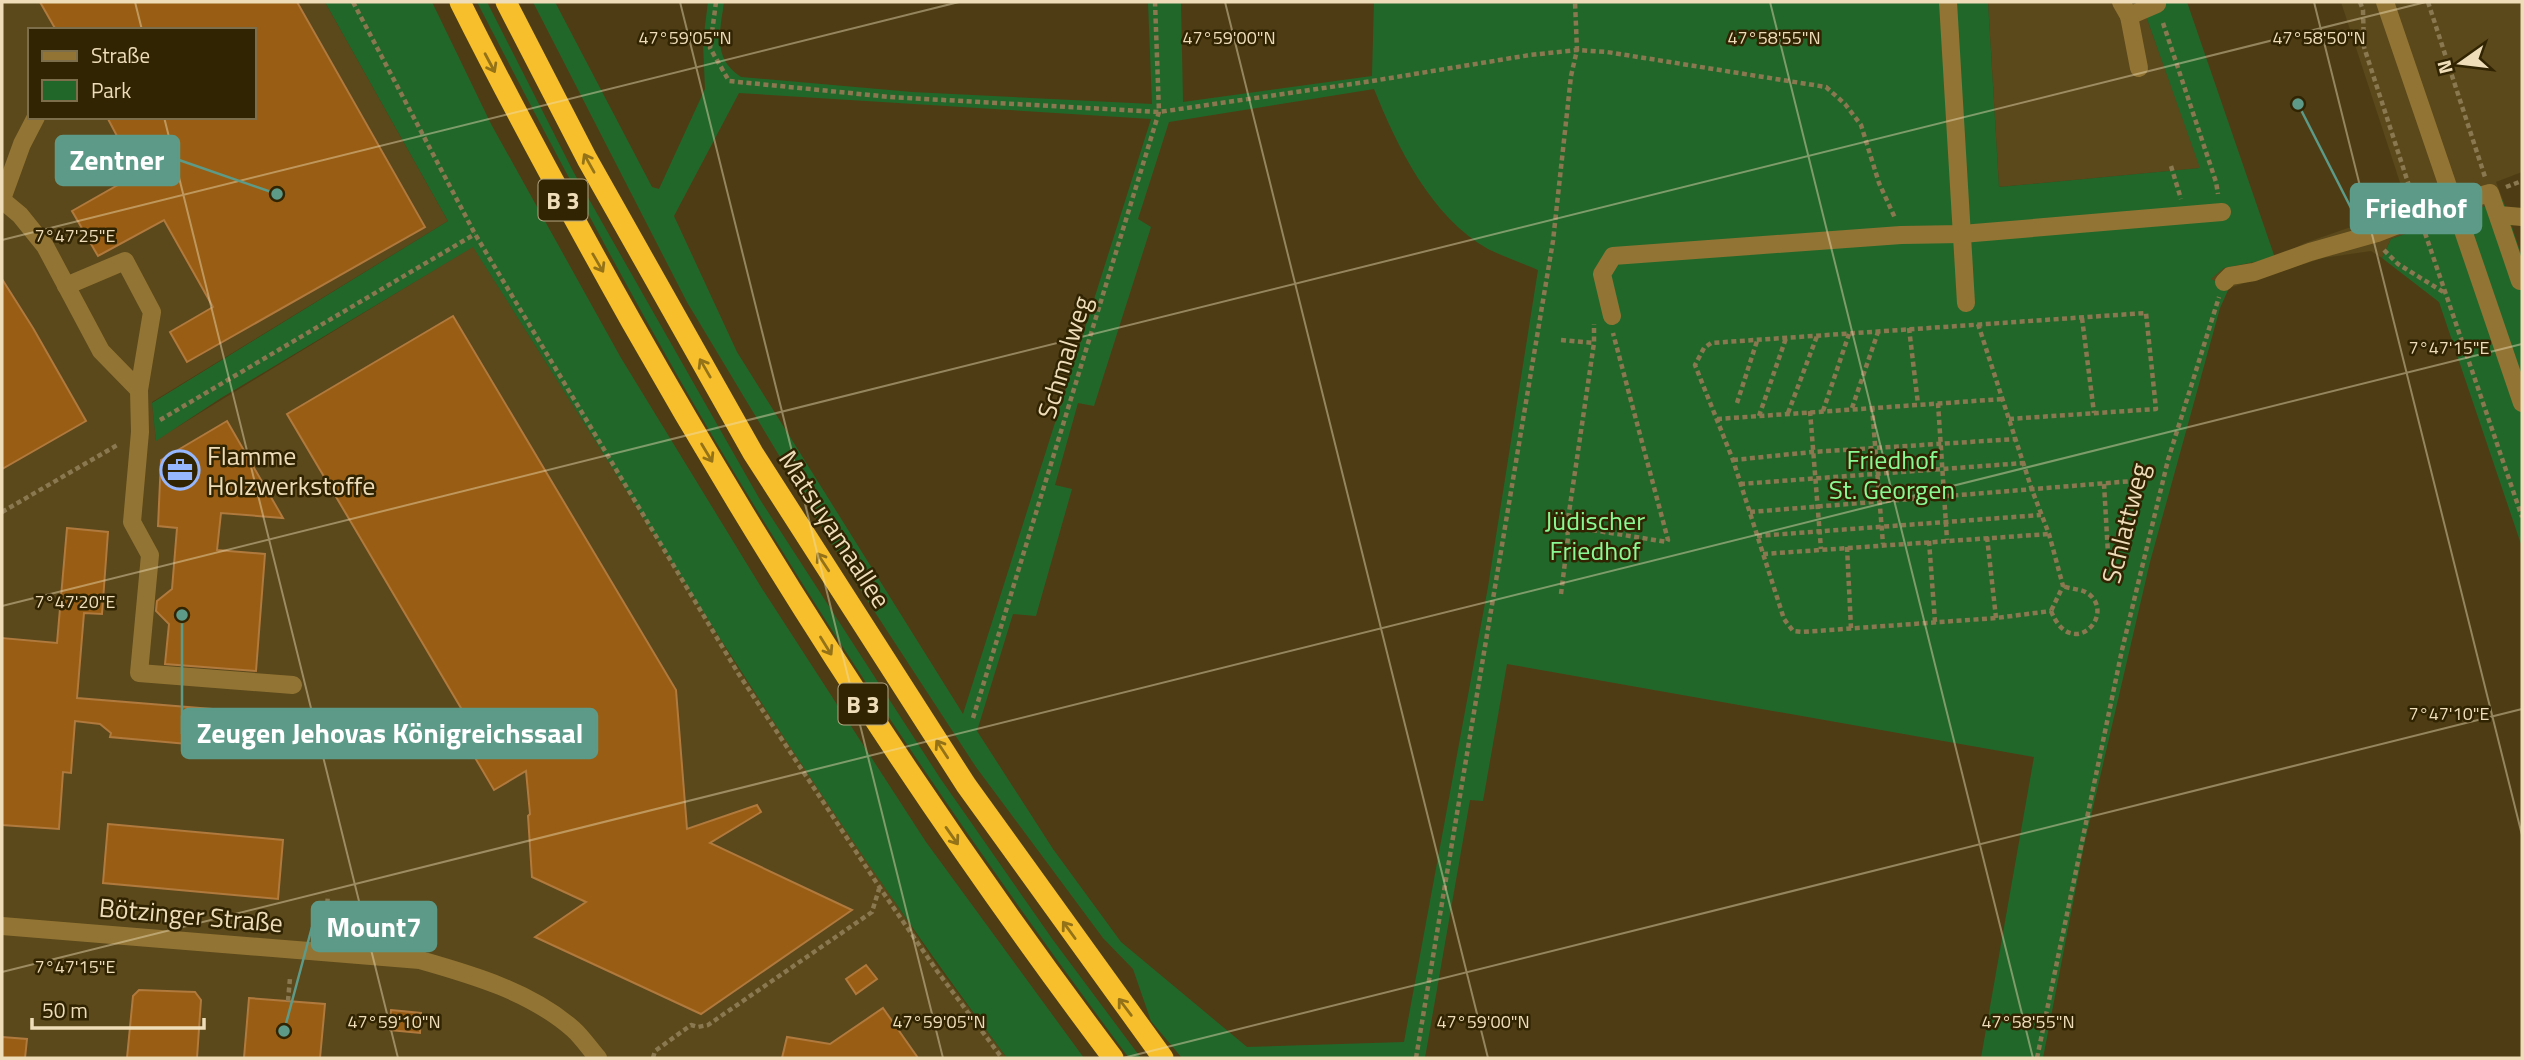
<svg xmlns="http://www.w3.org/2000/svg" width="2524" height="1060" font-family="'Titillium Web',sans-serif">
<rect width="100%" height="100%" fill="#4e3d14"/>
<g fill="#5b481b" fill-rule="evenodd">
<path d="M 2,2 L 325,2 L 448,221 L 152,402 L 156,440 L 473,246 L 739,669 L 939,968 L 1007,1058 L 2,1058 ZM 30,30 L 254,30 L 254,117 L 30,117 Z"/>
<path d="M 1988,2 L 2141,2 L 2201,168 L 1999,187 Z"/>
<path d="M 2341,2 L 2522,2 L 2522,172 L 2496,182 L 2503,200 L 2391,239 L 2382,258 L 2371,251 L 2323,258 L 2229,288 L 2210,279 L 2224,268 L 2275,258 L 2305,243 L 2408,207 Z"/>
</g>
<g fill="#22672a" fill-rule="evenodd">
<path d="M 325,2 L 432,2 L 491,124 L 621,358 L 761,587 L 926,842 L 1084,1058 L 1007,1058 C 813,799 647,520 473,247 L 221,398 L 156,441 L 152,403 L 448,221 Z"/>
<path d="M 477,2 L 487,2 L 574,173 L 759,498 L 940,778 L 1053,940 L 1141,1058 L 1129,1058 C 996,879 870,696 754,505 C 654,342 565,172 477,2 Z"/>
<path d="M 533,2 L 555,2 L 652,187 L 659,189 L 705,89 L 703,42 L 708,2 L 724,2 C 720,32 712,58 741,77 L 912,92 L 1152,104 L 1148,2 L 1181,2 L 1183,102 L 1372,76 L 1374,2 L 1988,2 L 1999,187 L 2200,168 L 2141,2 L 2187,2 L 2275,258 L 2224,268 L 2211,279 L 2229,288 L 2220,308 L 2150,562 L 2084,846 L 2043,1058 L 1981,1058 L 2034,757 L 1507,664 L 1483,801 L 1470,800 L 1425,1058 L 1182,1058 L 1151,1021 L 1133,969 L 1103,938 L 976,767 L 852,577 L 687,302 ZM 1374,89 C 1397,146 1431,217 1488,249 C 1504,257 1522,263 1538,270 L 1488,587 L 1404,1042 L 1247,1047 L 1121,942 L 1053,849 L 977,731 L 1013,614 L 1036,616 L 1072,489 L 1055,485 L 1078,403 L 1094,406 L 1151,227 L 1138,219 L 1169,122 ZM 739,93 L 1151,119 L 963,714 L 737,352 L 674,216 Z"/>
<path d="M 2503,200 L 2522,257 L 2522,547 L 2439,302 L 2382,258 L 2391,239 Z"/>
</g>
<g fill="#995e13" stroke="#b0793d" stroke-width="2">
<path d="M 40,2 L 297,2 L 425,227 L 187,362 L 170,332 L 213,307 L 164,220 L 98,256 L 72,211 L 137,174 L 107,117 L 254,117 L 254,30 L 56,30 Z"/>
<path d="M 2,279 L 33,328 L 86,421 L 2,469 Z"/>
<path d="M 453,316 L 676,690 L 687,829 L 757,805 L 761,812 L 710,843 L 852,910 L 701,1014 L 535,937 L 586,902 L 532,877 L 528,816 L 530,814 L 526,771 L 494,790 L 460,732 L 471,725 L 287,414 Z"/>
<path d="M 227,421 L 283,518 L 221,513 L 217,550 L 265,554 L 256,671 L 165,664 L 169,624 L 156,611 L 157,601 L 172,589 L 177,528 L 158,526 L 161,460 Z"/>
<path d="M 67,528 L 108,532 L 102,614 L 84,613 L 77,698 L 312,717 L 310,742 L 233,735 L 232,748 L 110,737 L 111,733 L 100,724 L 75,721 L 71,773 L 63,772 L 59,829 L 2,825 L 2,638 L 57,643 Z"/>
<path d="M 108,824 L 283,840 L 278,899 L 103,883 Z"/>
<path d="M 866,965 L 877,979 L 856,994 L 846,979 Z"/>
<path d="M 139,990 L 195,992 L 201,1000 L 197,1058 L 127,1058 L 133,996 Z"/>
<path d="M 249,998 L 325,1004 L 320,1058 L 244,1058 Z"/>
<path d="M 883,1008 L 918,1058 L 782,1058 L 787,1037 L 830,1044 Z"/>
<path d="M 391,1010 L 421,1013 L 420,1033 L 390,1030 Z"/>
<path d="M 2,1037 L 27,1039 L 25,1058 L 2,1058 Z"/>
</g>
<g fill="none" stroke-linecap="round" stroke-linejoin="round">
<g stroke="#897850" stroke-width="4.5" stroke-dasharray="5 3.5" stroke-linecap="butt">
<path d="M 353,2 L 475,234 L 738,673 L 880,888 L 937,971 L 1002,1058"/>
<path d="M 716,2 L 710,48 L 729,81 L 890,97 L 1159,112 L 1372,81 L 1530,55 L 1577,50 L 1607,52 L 1826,87 L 1845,104 L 1861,125 L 1879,183 L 1895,218"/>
<path d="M 2360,2 L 2363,10 L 2364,47 L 2413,198"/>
<path d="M 2428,2 L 2485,177"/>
<path d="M 2163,23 L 2216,182 L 2218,194"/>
<path d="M 2171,166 L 2181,199"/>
<path d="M 2506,187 L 2522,181"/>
<path d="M 2425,233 L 2522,517"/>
<path d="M 2384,250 L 2398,264 L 2445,293"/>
<path d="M 2082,318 L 2094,413"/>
<path d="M 1978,324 L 2032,490 L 2049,534 L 2063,586 L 2051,611"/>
<path d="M 1909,328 L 1918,404"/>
<path d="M 1561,340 L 1594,343"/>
<path d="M 1737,403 L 1757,341"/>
<path d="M 1938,403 L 1947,540"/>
<path d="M 1872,407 L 1883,544"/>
<path d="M 1852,408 L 1878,332"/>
<path d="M 1810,411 L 1821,549"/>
<path d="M 1823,411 L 1849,334"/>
<path d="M 1788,413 L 1817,336"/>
<path d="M 1759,416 L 1786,338"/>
<path d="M 1717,419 L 2003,399"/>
<path d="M 2009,419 L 2156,409 L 2146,313 L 1711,343 L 1704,348 L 1695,365 L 1733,460 L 1784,619 L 1793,631 L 1802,632 L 1996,618 L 2051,611"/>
<path d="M 160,420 L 475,234"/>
<path d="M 1733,460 L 1812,452 L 2016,439"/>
<path d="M 1740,484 L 2024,463"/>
<path d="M 2104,484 L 2108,554"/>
<path d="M 2,512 L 119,444"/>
<path d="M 1750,512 L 2145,480"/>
<path d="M 1567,526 L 1667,542 L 1668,540 L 1613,333"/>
<path d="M 1757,536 L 2041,515"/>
<path d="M 1987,537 L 1996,618"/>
<path d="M 1929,541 L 1935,622"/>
<path d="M 1847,547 L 1851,628"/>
<path d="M 1763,554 L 2049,534"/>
<path d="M 1561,594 L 1568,538 L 1567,526 L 1594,343 L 1594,324"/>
<path d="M 2051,611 C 2071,661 2115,617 2090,595 C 2082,588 2072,590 2063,586"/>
<path d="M 973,718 L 1159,112 L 1155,2"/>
<path d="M 325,929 L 328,895"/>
<path d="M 288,1001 L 290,978"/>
<path d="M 653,1058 L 655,1051 L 691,1025 L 698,1027 L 708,1025 L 872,912 L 879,889"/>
<path d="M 1416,1058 L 1553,241 L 1571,76 L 1577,50 L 1575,2"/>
<path d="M 2037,1058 L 2122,650 L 2168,460 L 2219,297"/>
</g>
<g stroke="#927534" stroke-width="18">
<path d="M 1948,2 L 1966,303"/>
<path d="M 2121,2 L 2129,16 L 2157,4"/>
<path d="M 2385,2 L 2522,403"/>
<path d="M 2129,16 L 2139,68"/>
<path d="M 2,199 L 22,144 L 36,117"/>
<path d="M 2,200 L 20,215 L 45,246 L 101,351 L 139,390"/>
<path d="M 2499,215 L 2522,217"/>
<path d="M 2224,282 L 2230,276 L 2254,272 L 2310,252 L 2377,233 L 2454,203 L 2490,193 L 2520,281"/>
<path d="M 66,286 L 125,261 L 152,312 L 139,390 L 140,432 L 132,522 L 150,555 L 139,673 L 293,685"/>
<path d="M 1612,316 L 1602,274 L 1613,256 L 1901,235 L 1962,234 L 2222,212"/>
<path d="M 2,926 L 420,960 C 473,975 531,992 573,1029 C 582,1037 590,1049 598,1058"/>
</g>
<g stroke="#f7bf2b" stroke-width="21">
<path d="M 460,2 C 514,110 572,216 631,321 C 776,577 936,823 1113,1058"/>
<path d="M 506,2 L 587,159 L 753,453 L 966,785 L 1163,1058"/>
</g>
</g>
<defs><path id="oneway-shaft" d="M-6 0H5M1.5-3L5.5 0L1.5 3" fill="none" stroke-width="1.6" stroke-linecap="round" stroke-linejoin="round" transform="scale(1.75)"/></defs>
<g stroke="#947217">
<use href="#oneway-shaft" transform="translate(490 63) rotate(62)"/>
<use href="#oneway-shaft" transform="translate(589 163) rotate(-119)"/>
<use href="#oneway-shaft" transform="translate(598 263) rotate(60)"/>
<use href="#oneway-shaft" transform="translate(705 368) rotate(-120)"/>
<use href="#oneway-shaft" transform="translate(707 453) rotate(59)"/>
<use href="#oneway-shaft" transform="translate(823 562) rotate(-123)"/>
<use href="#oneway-shaft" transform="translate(826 646) rotate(58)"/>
<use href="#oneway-shaft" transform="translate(942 749) rotate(-123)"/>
<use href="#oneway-shaft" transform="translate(952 836) rotate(55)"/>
<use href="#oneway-shaft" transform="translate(1069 930) rotate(-126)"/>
<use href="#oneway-shaft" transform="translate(1125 1007) rotate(-127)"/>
</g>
<path fill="none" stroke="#eeddb8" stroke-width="2" stroke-opacity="0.45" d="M 135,2 L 142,30M 680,2 L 943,1058M 1225,2 L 1488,1058M 1770,2 L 2033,1058M 2314,2 L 2522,835M 164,117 L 398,1058M 2,240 L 959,2M 2,606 L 2426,2M 2,972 L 2522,344M 1123,1058 L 2522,709"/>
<defs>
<g id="office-ring" transform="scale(2.0125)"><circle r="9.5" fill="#312403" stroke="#96b6fd" stroke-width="1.5"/><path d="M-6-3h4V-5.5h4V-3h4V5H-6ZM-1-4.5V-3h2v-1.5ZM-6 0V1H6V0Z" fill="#96b6fd"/></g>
</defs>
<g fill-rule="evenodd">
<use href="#office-ring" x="180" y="470"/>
</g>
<g text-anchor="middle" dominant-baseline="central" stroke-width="5" stroke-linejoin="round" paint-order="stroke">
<g fill="#312403" stroke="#b5a682" stroke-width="2">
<rect x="538.5" y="179.5" width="49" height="41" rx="5"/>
<rect x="838.5" y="683.5" width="49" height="41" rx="5"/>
</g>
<g font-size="24" font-weight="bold" fill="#eeddb8">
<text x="563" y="200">B 3</text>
<text x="863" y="704">B 3</text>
</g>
<g font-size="26" fill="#eeddb8" stroke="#312403">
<text transform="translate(1064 357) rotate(-73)">Schmalweg</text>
<text transform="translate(2125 523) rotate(-76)">Schlattweg</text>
<text transform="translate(835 529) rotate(57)">Matsuyamaallee</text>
<text transform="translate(191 915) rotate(5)">Bötzinger Straße</text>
</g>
<g font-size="26" fill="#eeddb8" stroke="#312403" text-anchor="start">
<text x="207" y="455">Flamme<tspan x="207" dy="30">Holzwerkstoffe</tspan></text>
</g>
<g font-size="26" fill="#8bf993" stroke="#312403">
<text x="1892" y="459">Friedhof<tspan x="1892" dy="30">St. Georgen</tspan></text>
<text x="1595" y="520">Jüdischer<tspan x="1595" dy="30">Friedhof</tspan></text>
</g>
</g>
<g font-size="18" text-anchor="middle" fill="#eeddb8" stroke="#312403" stroke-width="5" stroke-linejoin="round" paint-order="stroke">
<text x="685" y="44">47°59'05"N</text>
<text x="1229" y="44">47°59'00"N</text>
<text x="1774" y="44">47°58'55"N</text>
<text x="2319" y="44">47°58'50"N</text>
<text x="75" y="242">7°47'25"E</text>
<text x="2449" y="354">7°47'15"E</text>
<text x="75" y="608">7°47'20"E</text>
<text x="2449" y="720">7°47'10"E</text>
<text x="75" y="973">7°47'15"E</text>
<text x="394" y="1028">47°59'10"N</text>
<text x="939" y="1028">47°59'05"N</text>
<text x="1483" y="1028">47°59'00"N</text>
<text x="2028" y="1028">47°58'55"N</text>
</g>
<path fill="none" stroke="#5d9a88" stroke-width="2.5" d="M277 194L179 160M2298 104L2351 208M182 615L182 734M284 1031L312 927"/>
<g fill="#5d9a88" stroke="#312403" stroke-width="2.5">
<circle cx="277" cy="194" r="7"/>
<circle cx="2298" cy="104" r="7"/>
<circle cx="182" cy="615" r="7"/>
<circle cx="284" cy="1031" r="7"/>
</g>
<g fill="#5d9a88" stroke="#5d9a88" stroke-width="2.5">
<rect x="56" y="136" width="123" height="49" rx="7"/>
<rect x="2351" y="184" width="130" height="49" rx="7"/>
<rect x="182" y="709" width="415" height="49" rx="7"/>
<rect x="312" y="902" width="124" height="49" rx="7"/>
</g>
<g font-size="28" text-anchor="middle" font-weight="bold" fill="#fff">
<text x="117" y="170">Zentner</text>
<text x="2416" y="218">Friedhof</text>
<text x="390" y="743">Zeugen Jehovas Königreichssaal</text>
<text x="374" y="937">Mount7</text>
</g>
<rect width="2524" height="1060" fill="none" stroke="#eeddb8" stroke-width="7"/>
<rect x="28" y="28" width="228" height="91" fill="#312403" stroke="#7d6e4b" stroke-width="2"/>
<rect x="42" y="51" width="35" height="10" fill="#927534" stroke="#7d6e4b" stroke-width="2"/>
<text x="91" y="63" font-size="21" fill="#eeddb8">Straße</text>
<rect x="42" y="80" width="35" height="21" fill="#22672a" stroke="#7d6e4b" stroke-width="2"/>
<text x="91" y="98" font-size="21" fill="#eeddb8">Park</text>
<g transform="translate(2461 63) rotate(256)" stroke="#312403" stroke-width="5" paint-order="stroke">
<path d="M0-5L12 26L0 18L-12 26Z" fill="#eeddb8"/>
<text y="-10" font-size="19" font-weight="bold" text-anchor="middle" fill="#eeddb8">N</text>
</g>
<path d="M32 1018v10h172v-10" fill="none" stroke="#eeddb8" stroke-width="3.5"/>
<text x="42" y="1018" font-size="21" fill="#eeddb8" stroke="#312403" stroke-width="5" paint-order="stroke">50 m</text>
</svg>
